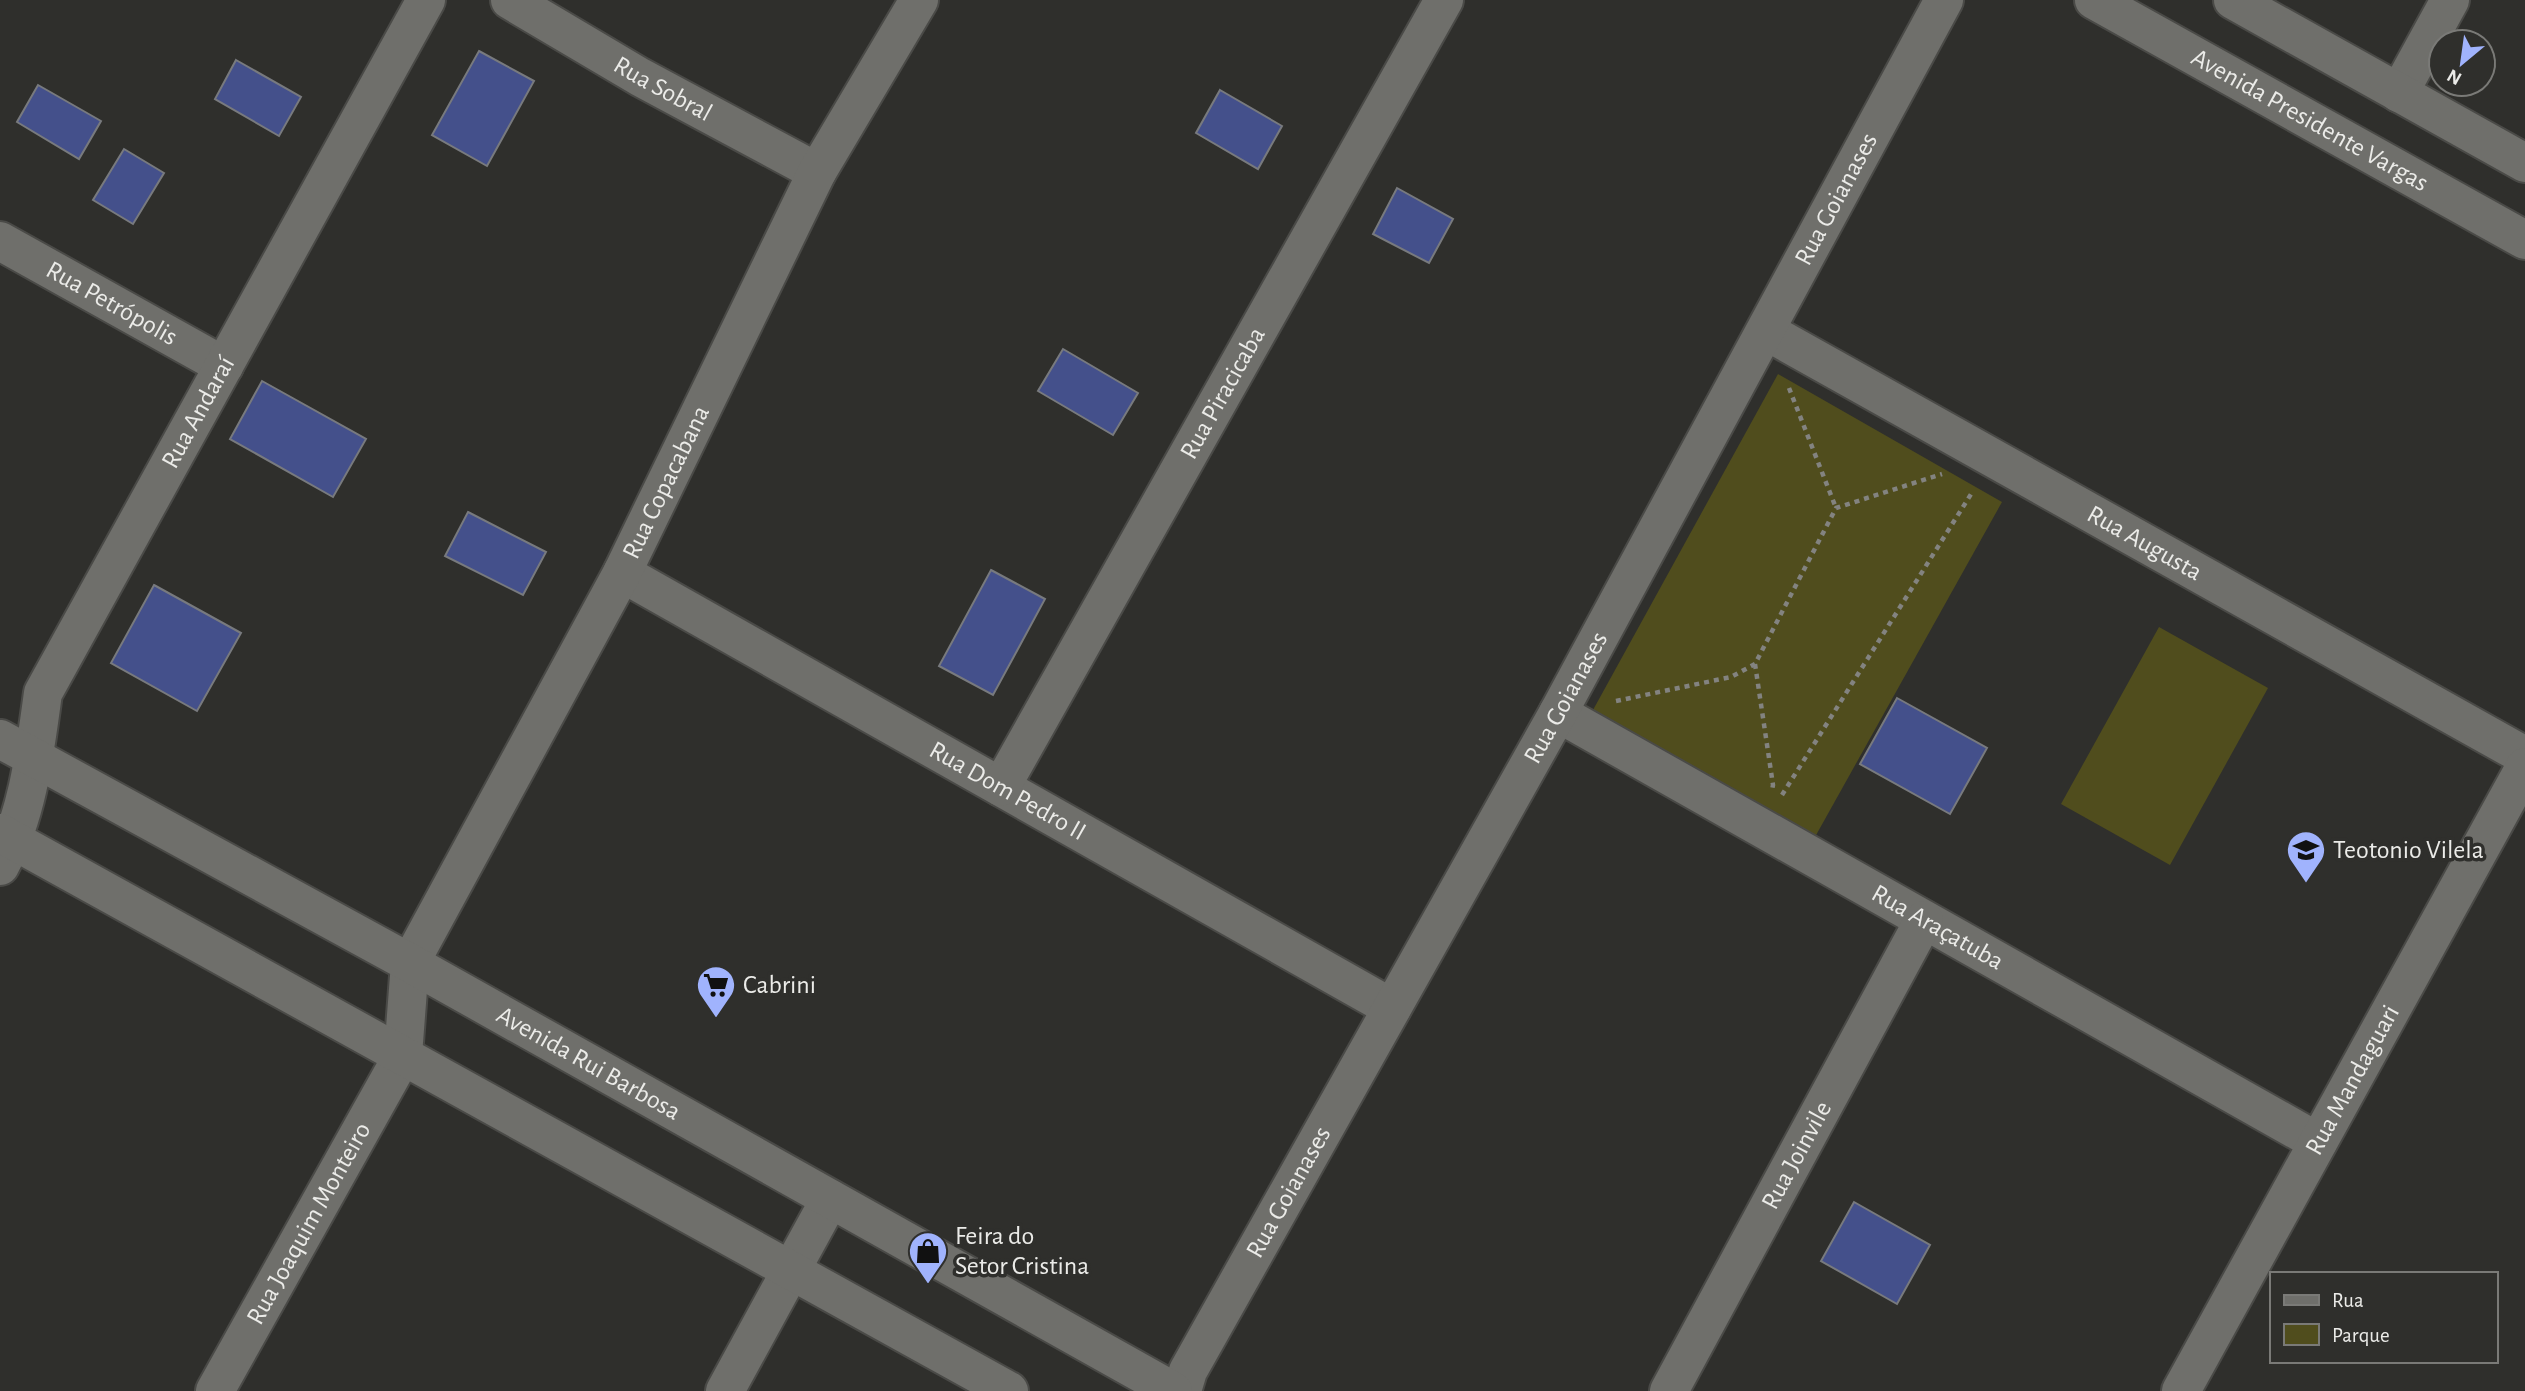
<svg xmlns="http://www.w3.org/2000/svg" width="2525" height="1391" font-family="'Alegreya Sans',sans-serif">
<rect width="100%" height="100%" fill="#2f2f2c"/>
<g fill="#504d1d">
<path d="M 1778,374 L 2002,502 L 1815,837 L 1593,710 Z"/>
<path d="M 2159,627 L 2268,688 L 2170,865 L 2061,804 Z"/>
</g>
<g fill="#44508b" stroke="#787a7e" stroke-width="2">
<path d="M 479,51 L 534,81 L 487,166 L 432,135 Z"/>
<path d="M 236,60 L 301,97 L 279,136 L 215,99 Z"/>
<path d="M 38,85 L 101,121 L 79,159 L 17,122 Z"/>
<path d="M 1220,90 L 1282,126 L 1258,169 L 1196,133 Z"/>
<path d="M 124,149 L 164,173 L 133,224 L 93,200 Z"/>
<path d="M 1397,188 L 1453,219 L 1429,263 L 1373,234 Z"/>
<path d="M 1063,349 L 1138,393 L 1113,435 L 1038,391 Z"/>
<path d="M 262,381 L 366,439 L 333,497 L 230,439 Z"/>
<path d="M 468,512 L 546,552 L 523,595 L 445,556 Z"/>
<path d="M 991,570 L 1045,599 L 993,695 L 939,666 Z"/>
<path d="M 154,585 L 241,633 L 197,711 L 111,663 Z"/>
<path d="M 1897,698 L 1987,748 L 1950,814 L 1860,764 Z"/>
<path d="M 1854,1202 L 1930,1245 L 1897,1304 L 1821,1261 Z"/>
</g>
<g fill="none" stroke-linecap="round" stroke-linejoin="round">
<g stroke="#4a4a47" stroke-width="42">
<g id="minor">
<path id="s1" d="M 510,0 L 640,77 L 817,172"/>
<path d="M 2399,93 L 2450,0"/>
<path id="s2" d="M 0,241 L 224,366"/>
<path id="s3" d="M 1766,331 L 2525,756"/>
<path id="s4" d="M 622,573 L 1392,1008"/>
<path id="s5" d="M 1558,713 L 2318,1142"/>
<path id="s6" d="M 1001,787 L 1444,0"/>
<path id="s7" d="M 0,866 C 28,814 35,751 43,693 L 426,0"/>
<path id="s8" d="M 215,1391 L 403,1055 L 410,963 L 622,573 L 817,172 L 919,0"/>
<path d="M 725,1391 L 830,1199"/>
<path id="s9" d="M 1182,1391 L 1188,1371 L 1558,713 L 1944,0"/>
<path id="s10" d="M 1669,1391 L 1924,920"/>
<path id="s11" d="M 2181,1391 L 2525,767"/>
</g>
</g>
<g stroke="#4a4a47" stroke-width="42">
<g id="tertiary">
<path id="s12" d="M 2094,0 L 2525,240"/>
<path d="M 2233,0 L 2525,163"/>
<path id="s13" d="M 0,739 L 410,963 L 1173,1391"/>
<path d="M 0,833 L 1009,1391"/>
</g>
</g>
<g stroke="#838380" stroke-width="4.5" stroke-dasharray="5 5" stroke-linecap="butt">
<path d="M 1789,388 L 1836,508"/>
<path d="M 1755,664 L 1773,785 L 1772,790"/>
<path d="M 1616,701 L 1731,677 L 1755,664 L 1836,508 L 1942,474"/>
<path d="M 1782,795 L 1973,491"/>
</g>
<use href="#minor" stroke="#6f6f6b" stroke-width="38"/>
<use href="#tertiary" stroke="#6f6f6b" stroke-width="38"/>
</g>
<defs>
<g id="school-pin" transform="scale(2.0125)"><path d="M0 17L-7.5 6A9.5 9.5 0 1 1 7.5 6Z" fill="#a0b3fd" stroke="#2f2f2c"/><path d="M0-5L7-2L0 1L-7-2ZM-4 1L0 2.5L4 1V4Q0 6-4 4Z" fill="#111"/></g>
<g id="supermarket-pin" transform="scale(2.0125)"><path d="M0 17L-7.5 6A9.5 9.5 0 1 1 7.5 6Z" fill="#a0b3fd" stroke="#2f2f2c"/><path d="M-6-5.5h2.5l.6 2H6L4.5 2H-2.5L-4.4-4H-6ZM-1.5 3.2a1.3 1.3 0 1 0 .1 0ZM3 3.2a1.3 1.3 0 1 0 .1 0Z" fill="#111"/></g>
<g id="shop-pin" transform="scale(2.0125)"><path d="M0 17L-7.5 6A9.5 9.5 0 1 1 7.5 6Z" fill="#a0b3fd" stroke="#2f2f2c"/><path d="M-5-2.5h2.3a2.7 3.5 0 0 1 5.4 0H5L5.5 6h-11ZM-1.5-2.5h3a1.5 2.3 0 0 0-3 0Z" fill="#111"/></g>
</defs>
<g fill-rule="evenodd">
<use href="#school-pin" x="2306" y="850"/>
<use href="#supermarket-pin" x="716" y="985"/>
<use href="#shop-pin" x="928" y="1251"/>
</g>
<g text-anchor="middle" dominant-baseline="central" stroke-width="7" stroke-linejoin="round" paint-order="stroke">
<g font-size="26" fill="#ebebe8" stroke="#2f2f2c">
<text stroke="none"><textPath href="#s1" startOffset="177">Rua Sobral</textPath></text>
<text stroke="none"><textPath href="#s12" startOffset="247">Avenida Presidente Vargas</textPath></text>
<text stroke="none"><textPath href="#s9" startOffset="1360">Rua Goianases</textPath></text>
<text stroke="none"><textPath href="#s2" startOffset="128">Rua Petrópolis</textPath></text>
<text stroke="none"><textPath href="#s6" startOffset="452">Rua Piracicaba</textPath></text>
<text stroke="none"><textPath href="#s7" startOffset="500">Rua Andaraí</textPath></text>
<text stroke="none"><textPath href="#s8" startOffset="1022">Rua Copacabana</textPath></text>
<text stroke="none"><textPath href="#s3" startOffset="434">Rua Augusta</textPath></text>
<text stroke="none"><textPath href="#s9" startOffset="793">Rua Goianases</textPath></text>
<text stroke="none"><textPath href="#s4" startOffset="443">Rua Dom Pedro II</textPath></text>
<text stroke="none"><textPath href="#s5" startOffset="436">Rua Araçatuba</textPath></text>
<text stroke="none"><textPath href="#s13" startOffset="672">Avenida Rui Barbosa</textPath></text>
<text stroke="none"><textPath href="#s11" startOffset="355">Rua Mandaguari</textPath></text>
<text stroke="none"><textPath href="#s10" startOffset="268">Rua Joinvile</textPath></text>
<text stroke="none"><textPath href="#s9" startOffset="226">Rua Goianases</textPath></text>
<text stroke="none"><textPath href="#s8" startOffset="192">Rua Joaquim Monteiro</textPath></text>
</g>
<g font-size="26" fill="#ebebe8" stroke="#2f2f2c" text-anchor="start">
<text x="2333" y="850">Teotonio Vilela</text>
<text x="743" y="985">Cabrini</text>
<text x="955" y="1236">Feira do<tspan x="955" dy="30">Setor Cristina</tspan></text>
</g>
</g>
<rect x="2270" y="1272" width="228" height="91" fill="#2f2f2c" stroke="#7a7a77" stroke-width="2"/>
<rect x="2284" y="1295" width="35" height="10" fill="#6f6f6b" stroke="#7a7a77" stroke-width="2"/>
<text x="2332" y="1307" font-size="21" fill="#ebebe8">Rua</text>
<rect x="2284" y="1324" width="35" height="21" fill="#504d1d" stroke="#7a7a77" stroke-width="2"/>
<text x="2332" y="1342" font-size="21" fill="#ebebe8">Parque</text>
<g transform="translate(2462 63) rotate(209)"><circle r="33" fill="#2f2f2c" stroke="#7a7a77" stroke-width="2"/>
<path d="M0-5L12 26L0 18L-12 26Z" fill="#a0b3fd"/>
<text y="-10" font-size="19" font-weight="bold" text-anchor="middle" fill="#ebebe8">N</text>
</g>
</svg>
